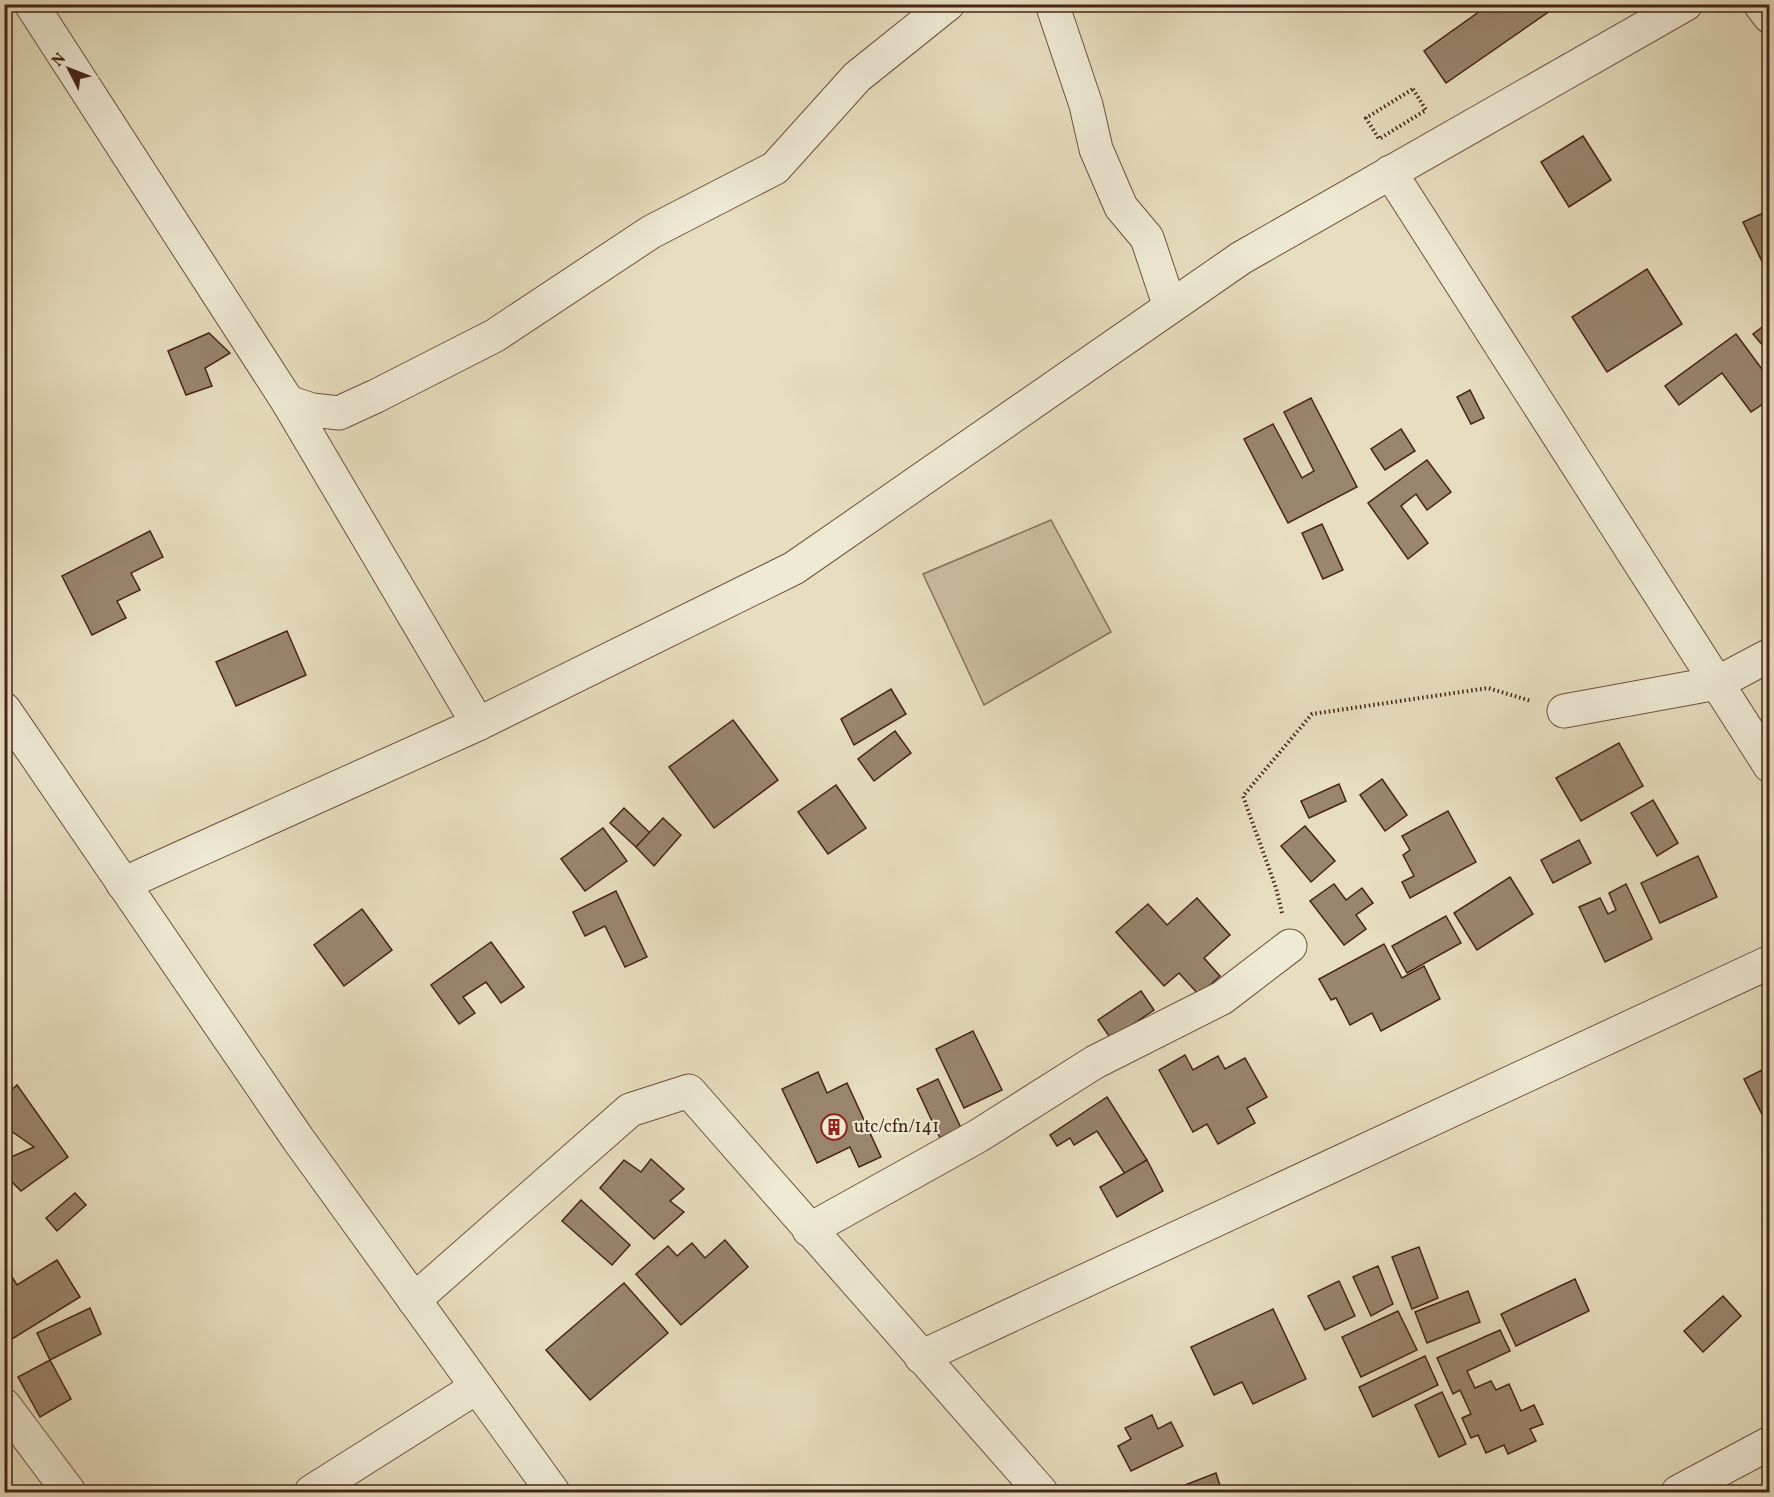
<svg xmlns="http://www.w3.org/2000/svg" width="1774" height="1497" font-family="Vollkorn,serif">
<rect width="100%" height="100%" fill="#e7debf"/>
<filter id="stains"><feTurbulence type="fractalNoise" baseFrequency=".00333" numOctaves="4"/><feColorMatrix values="0 0 0 0 .2 0 0 0 0 .09 0 0 0 0 .02 0 0 0 .5 -.17"/></filter>
<radialGradient id="worn" r=".72"><stop offset=".6" stop-color="#630" stop-opacity="0"/><stop offset="1" stop-color="#630" stop-opacity=".3"/></radialGradient>
<path fill="#ccbea2" stroke="#8a715c" stroke-width="1.5" d="M 1051,520 L 1111,632 L 984,705 L 923,574 Z"/>
<g fill="#9a856e" stroke="#472417" stroke-width="1.5">
<path d="M 1490,4 L 1560,4 L 1446,83 L 1424,51 Z"/>
<path d="M 1583,136 L 1611,180 L 1569,207 L 1541,162 Z"/>
<path d="M 1770,210 L 1770,278 L 1743,222 Z"/>
<path d="M 1647,269 L 1682,324 L 1607,372 L 1572,317 Z"/>
<path d="M 1770,321 L 1770,354 L 1753,334 Z"/>
<path d="M 209,333 L 230,353 L 205,368 L 212,386 L 186,395 L 168,351 Z"/>
<path d="M 1736,334 L 1770,380 L 1770,399 L 1751,412 L 1722,373 L 1679,405 L 1665,386 Z"/>
<path d="M 1470,390 L 1484,418 L 1471,424 L 1457,397 Z"/>
<path d="M 1311,398 L 1357,487 L 1288,523 L 1244,439 L 1273,424 L 1302,478 L 1314,471 L 1284,412 Z"/>
<path d="M 1401,429 L 1415,451 L 1385,470 L 1371,449 Z"/>
<path d="M 1427,460 L 1451,492 L 1427,510 L 1416,494 L 1401,506 L 1428,543 L 1408,559 L 1368,503 Z"/>
<path d="M 1322,524 L 1343,570 L 1323,579 L 1302,533 Z"/>
<path d="M 150,531 L 163,557 L 131,573 L 140,590 L 117,601 L 126,618 L 92,635 L 62,576 Z"/>
<path d="M 287,631 L 306,675 L 236,706 L 216,662 Z"/>
<path d="M 891,689 L 906,714 L 854,745 L 841,719 Z"/>
<path d="M 733,720 L 778,780 L 714,828 L 669,767 Z"/>
<path d="M 895,731 L 911,753 L 874,781 L 858,759 Z"/>
<path d="M 1619,743 L 1643,786 L 1581,821 L 1556,778 Z"/>
<path d="M 1382,779 L 1407,815 L 1385,831 L 1360,795 Z"/>
<path d="M 1339,784 L 1346,801 L 1309,818 L 1301,801 Z"/>
<path d="M 836,785 L 866,828 L 828,854 L 798,812 Z"/>
<path d="M 1653,800 L 1678,843 L 1657,856 L 1631,813 Z"/>
<path d="M 624,808 L 650,833 L 636,847 L 610,823 Z"/>
<path d="M 1448,811 L 1476,862 L 1410,898 L 1402,882 L 1414,876 L 1403,855 L 1410,850 L 1402,836 Z"/>
<path d="M 663,818 L 681,835 L 654,866 L 636,847 Z"/>
<path d="M 1305,826 L 1335,861 L 1311,882 L 1281,846 Z"/>
<path d="M 603,828 L 627,861 L 585,891 L 561,859 Z"/>
<path d="M 1579,840 L 1591,863 L 1553,883 L 1541,860 Z"/>
<path d="M 1698,856 L 1717,897 L 1660,923 L 1641,883 Z"/>
<path d="M 1510,877 L 1533,914 L 1477,950 L 1454,913 Z"/>
<path d="M 1334,884 L 1346,900 L 1362,888 L 1373,903 L 1356,915 L 1366,929 L 1344,945 L 1310,901 Z"/>
<path d="M 1626,884 L 1652,939 L 1605,962 L 1579,907 L 1600,898 L 1608,914 L 1616,910 L 1609,893 Z"/>
<path d="M 616,891 L 647,957 L 625,967 L 605,926 L 585,936 L 573,912 Z"/>
<path d="M 1197,898 L 1230,935 L 1204,958 L 1220,976 L 1199,995 L 1179,973 L 1164,986 L 1116,932 L 1148,904 L 1167,925 Z"/>
<path d="M 362,909 L 392,950 L 344,986 L 314,945 Z"/>
<path d="M 1446,916 L 1461,943 L 1407,973 L 1392,946 Z"/>
<path d="M 491,942 L 524,987 L 501,1003 L 486,982 L 463,997 L 475,1013 L 459,1024 L 431,985 Z"/>
<path d="M 1384,944 L 1402,978 L 1424,966 L 1440,999 L 1381,1031 L 1372,1013 L 1350,1025 L 1336,998 L 1331,1000 L 1319,979 Z"/>
<path d="M 1141,991 L 1154,1010 L 1111,1039 L 1098,1020 Z"/>
<path d="M 973,1031 L 1002,1090 L 964,1108 L 936,1049 Z"/>
<path d="M 1185,1055 L 1193,1070 L 1218,1056 L 1225,1069 L 1245,1058 L 1267,1097 L 1247,1108 L 1255,1123 L 1218,1144 L 1207,1124 L 1193,1132 L 1159,1070 Z"/>
<path d="M 1770,1066 L 1770,1130 L 1744,1079 Z"/>
<path d="M 818,1072 L 827,1093 L 847,1083 L 881,1157 L 859,1167 L 850,1147 L 817,1163 L 782,1089 Z"/>
<path d="M 938,1079 L 961,1128 L 940,1138 L 917,1089 Z"/>
<path d="M 17,1085 L 68,1157 L 21,1191 L 4,1174 L 4,1160 L 34,1147 L 4,1126 L 4,1097 Z"/>
<path d="M 1107,1097 L 1147,1160 L 1125,1174 L 1097,1131 L 1074,1145 L 1070,1138 L 1057,1146 L 1050,1135 Z"/>
<path d="M 651,1159 L 684,1189 L 670,1201 L 684,1212 L 654,1239 L 600,1188 L 624,1160 L 641,1172 Z"/>
<path d="M 1147,1160 L 1163,1191 L 1117,1217 L 1100,1187 Z"/>
<path d="M 75,1193 L 86,1205 L 57,1231 L 46,1218 Z"/>
<path d="M 581,1200 L 630,1245 L 612,1265 L 562,1221 Z"/>
<path d="M 725,1240 L 748,1267 L 681,1325 L 636,1274 L 668,1246 L 677,1256 L 692,1243 L 705,1258 Z"/>
<path d="M 1419,1247 L 1438,1298 L 1412,1309 L 1392,1257 Z"/>
<path d="M 57,1260 L 80,1297 L 4,1344 L 4,1264 L 17,1285 Z"/>
<path d="M 1378,1266 L 1393,1304 L 1371,1316 L 1353,1277 Z"/>
<path d="M 1575,1279 L 1589,1311 L 1516,1346 L 1501,1314 Z"/>
<path d="M 1339,1281 L 1355,1316 L 1325,1330 L 1308,1296 Z"/>
<path d="M 624,1283 L 668,1333 L 590,1400 L 546,1350 Z"/>
<path d="M 1468,1291 L 1480,1322 L 1427,1343 L 1415,1312 Z"/>
<path d="M 1723,1296 L 1741,1316 L 1703,1352 L 1684,1331 Z"/>
<path d="M 90,1308 L 101,1334 L 50,1360 L 37,1333 Z"/>
<path d="M 1273,1309 L 1306,1379 L 1253,1404 L 1242,1382 L 1214,1395 L 1191,1347 Z"/>
<path d="M 1398,1311 L 1417,1350 L 1361,1377 L 1342,1337 Z"/>
<path d="M 1500,1330 L 1510,1351 L 1467,1371 L 1475,1388 L 1491,1381 L 1496,1390 L 1509,1384 L 1521,1411 L 1534,1405 L 1543,1424 L 1530,1429 L 1536,1441 L 1508,1454 L 1504,1445 L 1486,1453 L 1478,1435 L 1471,1438 L 1462,1418 L 1471,1414 L 1460,1390 L 1453,1394 L 1437,1358 Z"/>
<path d="M 1425,1356 L 1438,1385 L 1373,1417 L 1359,1387 Z"/>
<path d="M 50,1360 L 71,1399 L 40,1417 L 18,1377 Z"/>
<path d="M 1442,1392 L 1466,1444 L 1439,1457 L 1415,1405 Z"/>
<path d="M 1152,1415 L 1158,1429 L 1171,1422 L 1183,1446 L 1131,1471 L 1118,1446 L 1131,1439 L 1125,1428 Z"/>
<path d="M 1216,1473 L 1222,1492 L 1167,1492 Z"/>
</g>
<g fill="none" stroke-linecap="round" stroke-linejoin="round">
<g stroke="#6f5241" stroke-width="35">
<g id="minor">
<path d="M 31,4 L 288,402 L 478,724"/>
<path d="M 1052,4 L 1086,105 L 1096,149 L 1121,207 L 1147,238 L 1170,307"/>
<path d="M 1760,4 L 1770,17"/>
<path d="M 1390,172 L 1770,766"/>
<path d="M 288,402 L 312,410 L 339,413 L 376,396 L 494,336 L 651,232 L 775,168 L 857,77 L 948,4"/>
<path d="M 4,709 L 298,1139 L 553,1492"/>
<path d="M 1564,711 L 1717,683 L 1770,655"/>
<path d="M 123,884 L 478,724 L 794,568 L 1241,258 L 1686,4"/>
<path d="M 809,1230 L 978,1136 L 1095,1062 L 1222,998 L 1290,946"/>
<path d="M 414,1300 L 630,1110 L 689,1091 L 1041,1492"/>
<path d="M 921,1357 L 1770,962"/>
<path d="M 4,1405 L 69,1492"/>
<path d="M 311,1492 L 477,1387"/>
<path d="M 1678,1492 L 1770,1443"/>
</g>
</g>
<g stroke="#472417" stroke-width="4" stroke-dasharray="1.5 3" stroke-linecap="butt">
<path d="M 1413,89 L 1426,110 L 1379,139 L 1366,118 Z"/>
<path d="M 1282,913 L 1276,888 L 1243,796 L 1312,714 L 1488,688 L 1531,701"/>
</g>
<use href="#minor" stroke="#efead5" stroke-width="33"/>
</g>
<defs>
<g id="building-ring" transform="scale(1.35)"><circle r="9.5" fill="#efead5" stroke="#8f2418" stroke-width="1.5"/><path d="M-4-6H4V6H1V3H-1V6H-4ZM-2.5-4.3h1.7v1.8h-1.7ZM.8-4.3h1.7v1.8H.8ZM-2.5-1h1.7V.8h-1.7ZM.8-1h1.7V.8H.8Z" fill="#8f2418"/></g>
</defs>
<g fill-rule="evenodd">
<use href="#building-ring" x="834" y="1127"/>
</g>
<g text-anchor="middle" dominant-baseline="central" stroke-width="4.5" stroke-linejoin="round" paint-order="stroke">
<g font-size="18" fill="#472417" stroke="#efead5" text-anchor="start">
<text x="854" y="1127">utc/cfn/141</text>
</g>
</g>
<rect width="1774" height="1497" fill="none" stroke="#e7debf" stroke-width="24"/>
<rect x="6" y="6" width="1762" height="1485" fill="none" stroke="#472417" stroke-width="3"/>
<rect x="12" y="12" width="1750" height="1473" fill="none" stroke="#472417" stroke-width="1.5"/>
<g transform="translate(69 69) rotate(312)" stroke="#efead5" stroke-width="4.5" paint-order="stroke">
<path d="M0-4.5L10 22L0 15L-10 22Z" fill="#472417"/>
<text y="-9" font-size="16" font-weight="bold" text-anchor="middle" fill="#472417">N</text>
</g>
<rect width="100%" height="100%" filter="url(#stains)"/>
<rect width="100%" height="100%" fill="url(#worn)"/>
</svg>
